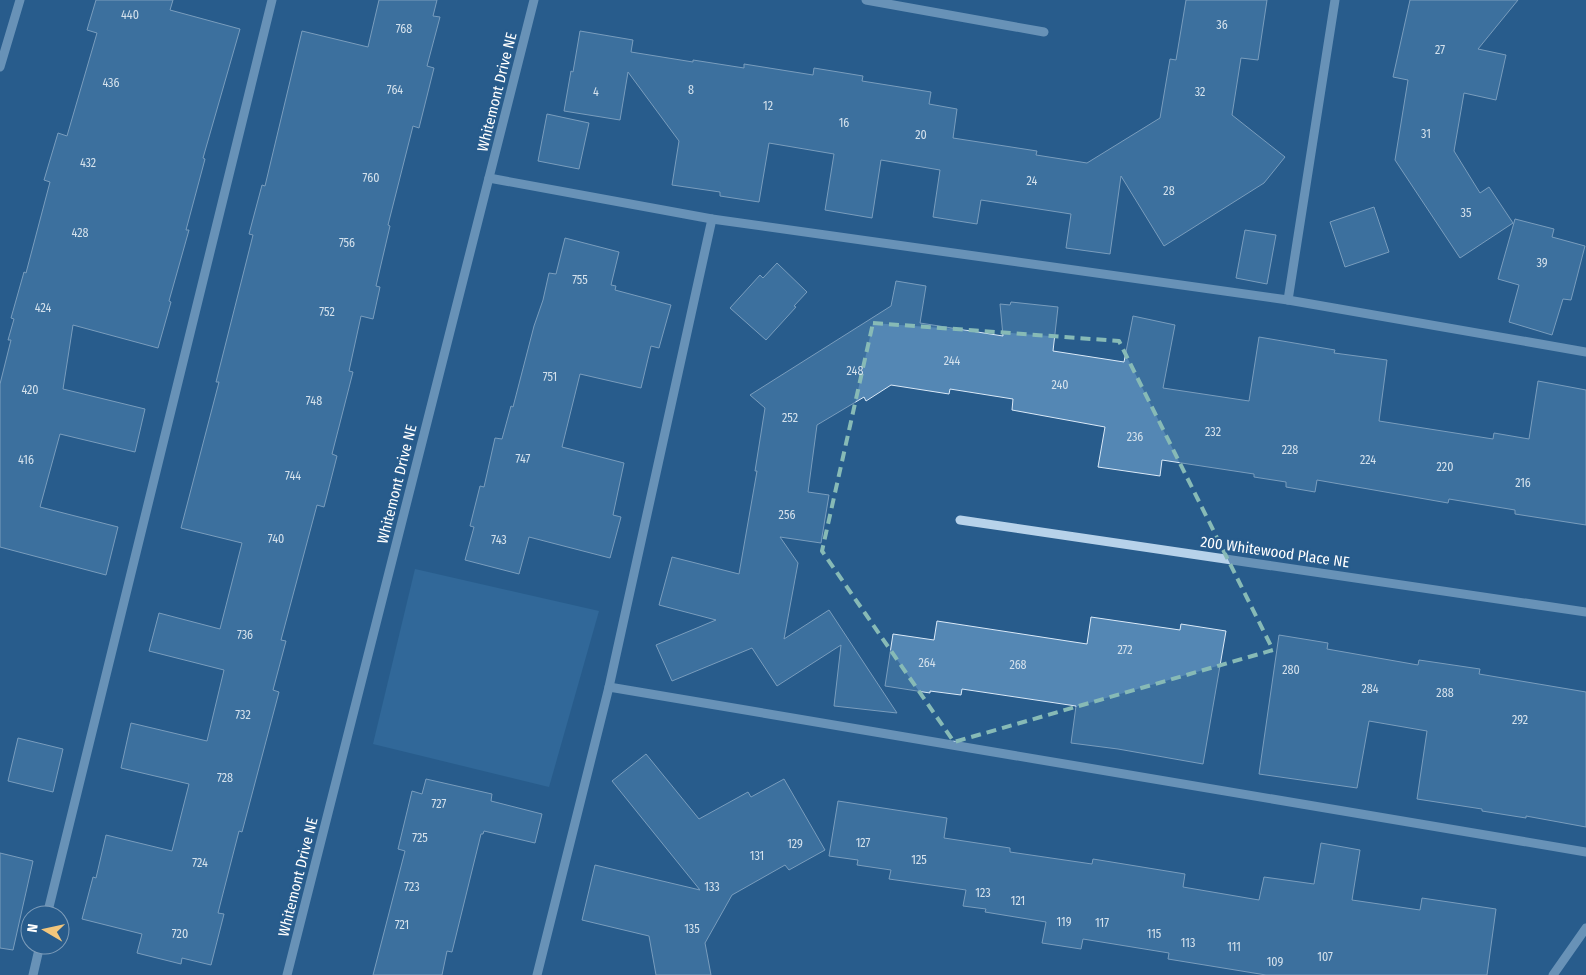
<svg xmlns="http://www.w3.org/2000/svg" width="1586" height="975" font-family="'Fira Sans Condensed',sans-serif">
<rect width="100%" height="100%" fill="#285c8c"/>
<path fill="#3c76a8" d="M 415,569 L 599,611 L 549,787 L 373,744 Z"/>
<g fill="#5487b4" stroke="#dbeaf8">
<path d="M 96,0 L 173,0 L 170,10 L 240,29 L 203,158 L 205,159 L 186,230 L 189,230 L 169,301 L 171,302 L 158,348 L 73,325 L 63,389 L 145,409 L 135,452 L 60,434 L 40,507 L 118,527 L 106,575 L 0,547 L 0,384 L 11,340 L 8,340 L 14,319 L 11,318 L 24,272 L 26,273 L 50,182 L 44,180 L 58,133 L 67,136 L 97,33 L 87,30 Z"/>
<path d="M 379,0 L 437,0 L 433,16 L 440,17 L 427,66 L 434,68 L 419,128 L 413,126 L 388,225 L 390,226 L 376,286 L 380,287 L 373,319 L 361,316 L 349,371 L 353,372 L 332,454 L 337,456 L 324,507 L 317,505 L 281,640 L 286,641 L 273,690 L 279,692 L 242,832 L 239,831 L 218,913 L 224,914 L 211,965 L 182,958 L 181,964 L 137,953 L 142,934 L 82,919 L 93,877 L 96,878 L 106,835 L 172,851 L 189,784 L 121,768 L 131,723 L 207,741 L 224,670 L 149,651 L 159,613 L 220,629 L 242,543 L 181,528 L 219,382 L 216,382 L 253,235 L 249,234 L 262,185 L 265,186 L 302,31 L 368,47 Z"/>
<path d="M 1186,0 L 1267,0 L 1258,60 L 1241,58 L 1232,115 L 1285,157 L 1264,183 L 1164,246 L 1121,176 L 1110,254 L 1066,248 L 1071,214 L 981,200 L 977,224 L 933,217 L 940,170 L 881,160 L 872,218 L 825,210 L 834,154 L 769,143 L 759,202 L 720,196 L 720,192 L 672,185 L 679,141 L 628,72 L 620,120 L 564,111 L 571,71 L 573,72 L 580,31 L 633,40 L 631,52 L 693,62 L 693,60 L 744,68 L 744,64 L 813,75 L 814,68 L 863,76 L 862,81 L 931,92 L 929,104 L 957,109 L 953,138 L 1037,151 L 1036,155 L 1087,163 L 1160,118 L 1170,59 L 1176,60 Z"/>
<path d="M 1410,0 L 1518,0 L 1478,49 L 1506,55 L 1496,100 L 1464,93 L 1454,151 L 1480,193 L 1489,187 L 1513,223 L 1460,258 L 1395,160 L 1408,80 L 1393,77 Z"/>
<path d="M 547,114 L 589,123 L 579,169 L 538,161 Z"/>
<path d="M 1374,207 L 1389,252 L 1345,267 L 1330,222 Z"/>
<path d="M 1515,219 L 1554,229 L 1552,237 L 1585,246 L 1571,300 L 1563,299 L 1552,335 L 1509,322 L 1519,285 L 1498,279 Z"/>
<path d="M 1245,230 L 1276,235 L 1267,284 L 1236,278 Z"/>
<path d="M 565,238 L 619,252 L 611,285 L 616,286 L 615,290 L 671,305 L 659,348 L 651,346 L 641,388 L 580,374 L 562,447 L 624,463 L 613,515 L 621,517 L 610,558 L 529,537 L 519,574 L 465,560 L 474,527 L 470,526 L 480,486 L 484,487 L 495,438 L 502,439 L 511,406 L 513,407 L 534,326 L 543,300 L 549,273 L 556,274 Z"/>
<path d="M 777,263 L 807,292 L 794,306 L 796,307 L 766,340 L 730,308 L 760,275 L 763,278 Z"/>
<path d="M 896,281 L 926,286 L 920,323 L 1003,336 L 1000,304 L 1010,305 L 1011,302 L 1058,307 L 1053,351 L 1124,362 L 1133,316 L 1175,325 L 1163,388 L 1249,401 L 1259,337 L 1335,350 L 1334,353 L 1387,360 L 1379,421 L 1493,439 L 1494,433 L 1529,439 L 1538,381 L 1586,390 L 1586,525 L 1515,514 L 1515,510 L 1449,499 L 1448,503 L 1317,480 L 1315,492 L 1286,487 L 1286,482 L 1254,477 L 1254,474 L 1162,460 L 1160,476 L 1098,467 L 1105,427 L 1012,410 L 1013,399 L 950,389 L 949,394 L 891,385 L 866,401 L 864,397 L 817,425 L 808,492 L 829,495 L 821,543 L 780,537 L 798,563 L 784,639 L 829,610 L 897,713 L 834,706 L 841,645 L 777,686 L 752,648 L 672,681 L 656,645 L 716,620 L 659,605 L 672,557 L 739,574 L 757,471 L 755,471 L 765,408 L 750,395 L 891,306 Z"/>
<path d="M 1091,617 L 1180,630 L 1181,624 L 1226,631 L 1203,764 L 1118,749 L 1071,743 L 1076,706 L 962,689 L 961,695 L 930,691 L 930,693 L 885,686 L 893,634 L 934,640 L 937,621 L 1087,644 Z"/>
<path d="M 1279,635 L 1328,643 L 1327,649 L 1418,665 L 1419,660 L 1480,669 L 1479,674 L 1586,692 L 1586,827 L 1526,816 L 1526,818 L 1482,811 L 1482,809 L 1417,799 L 1427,731 L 1369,721 L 1357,788 L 1259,774 Z"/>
<path d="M 18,738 L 63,749 L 53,792 L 8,781 Z"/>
<path d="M 646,754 L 699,819 L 748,792 L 751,797 L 784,779 L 825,850 L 789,870 L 785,865 L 732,895 L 705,943 L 711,975 L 656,975 L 649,936 L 582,920 L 595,865 L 700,890 L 612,781 Z"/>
<path d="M 426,779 L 492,794 L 491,801 L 542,814 L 535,843 L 484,831 L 483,834 L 481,834 L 452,952 L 447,951 L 442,975 L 373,975 L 405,851 L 398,849 L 412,791 L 422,794 Z"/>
<path d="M 838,801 L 947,818 L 944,838 L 1010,848 L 1010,852 L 1092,864 L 1093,859 L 1185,874 L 1183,887 L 1259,900 L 1264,877 L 1314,884 L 1321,843 L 1360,850 L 1352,900 L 1420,910 L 1422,898 L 1496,909 L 1487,975 L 1266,975 L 1168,959 L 1169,953 L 1083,939 L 1081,949 L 1042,943 L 1046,922 L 985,912 L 986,909 L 963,906 L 966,890 L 889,879 L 891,870 L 857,865 L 858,860 L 829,856 Z"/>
<path d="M 0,853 L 33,861 L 13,950 L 0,948 Z"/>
</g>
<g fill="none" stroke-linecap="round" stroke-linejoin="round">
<g stroke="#b7d2ea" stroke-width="9">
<path d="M 866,0 L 1044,32"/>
<path d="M 0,67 L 20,0"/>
<path d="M 489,178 L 712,219 L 1288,300 L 1586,352"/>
<path d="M 1288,300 L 1335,0"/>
<path d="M 960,520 L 1586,612"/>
<path d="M 609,687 L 1586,852"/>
<path d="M 47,915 L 272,0"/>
<path d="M 33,975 L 40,945"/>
<path d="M 287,975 L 534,0"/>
<path d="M 537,975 L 609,687 L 712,219"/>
<path d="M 1553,975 L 1586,928"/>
</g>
</g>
<path d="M0 0H1586V975H0ZM 873,323 L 1119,341 L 1273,650 L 954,742 L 822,551 Z" fill="#285c8c" fill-opacity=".55" fill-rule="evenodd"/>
<path fill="none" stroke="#87bab6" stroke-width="4" stroke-dasharray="10 6" stroke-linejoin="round" d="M 873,323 L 1119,341 L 1273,650 L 954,742 L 822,551 Z"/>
<g text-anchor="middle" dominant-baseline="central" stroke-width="5" stroke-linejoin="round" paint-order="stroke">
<g font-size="12" fill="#d4e1ec">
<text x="130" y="15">440</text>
<text x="1222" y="25">36</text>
<text x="404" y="29">768</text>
<text x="1440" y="50">27</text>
<text x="111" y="83">436</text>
<text x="395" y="90">764</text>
<text x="691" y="90">8</text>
<text x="596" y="92">4</text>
<text x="1200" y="92">32</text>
<text x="768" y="106">12</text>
<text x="844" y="123">16</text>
<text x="1426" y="134">31</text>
<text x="921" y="135">20</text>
<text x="88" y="163">432</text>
<text x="371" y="178">760</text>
<text x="1032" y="181">24</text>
<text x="1169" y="191">28</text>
<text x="1466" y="213">35</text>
<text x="80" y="233">428</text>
<text x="347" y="243">756</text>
<text x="1542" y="263">39</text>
<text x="580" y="280">755</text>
<text x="43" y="308">424</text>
<text x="327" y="312">752</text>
<text x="952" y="361">244</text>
<text x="855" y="371">248</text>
<text x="550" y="377">751</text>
<text x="1060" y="385">240</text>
<text x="30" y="390">420</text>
<text x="314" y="401">748</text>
<text x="790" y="418">252</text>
<text x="1213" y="432">232</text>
<text x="1135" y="437">236</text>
<text x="1290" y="450">228</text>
<text x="523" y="459">747</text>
<text x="26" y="460">416</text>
<text x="1368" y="460">224</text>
<text x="1445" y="467">220</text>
<text x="293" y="476">744</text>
<text x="1523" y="483">216</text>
<text x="787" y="515">256</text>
<text x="276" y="539">740</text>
<text x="499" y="540">743</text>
<text x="245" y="635">736</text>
<text x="1125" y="650">272</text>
<text x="927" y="663">264</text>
<text x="1018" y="665">268</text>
<text x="1291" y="670">280</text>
<text x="1370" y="689">284</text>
<text x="1445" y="693">288</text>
<text x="243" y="715">732</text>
<text x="1520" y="720">292</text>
<text x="225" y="778">728</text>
<text x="439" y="804">727</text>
<text x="420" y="838">725</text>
<text x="863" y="843">127</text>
<text x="795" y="844">129</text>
<text x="757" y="856">131</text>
<text x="919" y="860">125</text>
<text x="200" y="863">724</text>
<text x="412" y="887">723</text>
<text x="712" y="887">133</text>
<text x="983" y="893">123</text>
<text x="1018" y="901">121</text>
<text x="1064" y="922">119</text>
<text x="1102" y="923">117</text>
<text x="402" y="925">721</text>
<text x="692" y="929">135</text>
<text x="180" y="934">720</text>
<text x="1154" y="934">115</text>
<text x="1188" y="943">113</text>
<text x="1234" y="947">111</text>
<text x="1325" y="957">107</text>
<text x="1275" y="962">109</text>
</g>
<g font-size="15" fill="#fff" stroke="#285c8c">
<text transform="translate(497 92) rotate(-76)">Whitemont Drive NE</text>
<text transform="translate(397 484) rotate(-76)">Whitemont Drive NE</text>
<text transform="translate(1275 552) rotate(8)">200 Whitewood Place NE</text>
<text transform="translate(298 877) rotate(-76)">Whitemont Drive NE</text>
</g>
</g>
<g transform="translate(45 930) rotate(279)"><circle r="24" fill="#285c8c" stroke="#7e9dba"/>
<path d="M0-4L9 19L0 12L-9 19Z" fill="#f2c67c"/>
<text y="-8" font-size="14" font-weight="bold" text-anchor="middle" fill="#ffffff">N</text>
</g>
</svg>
